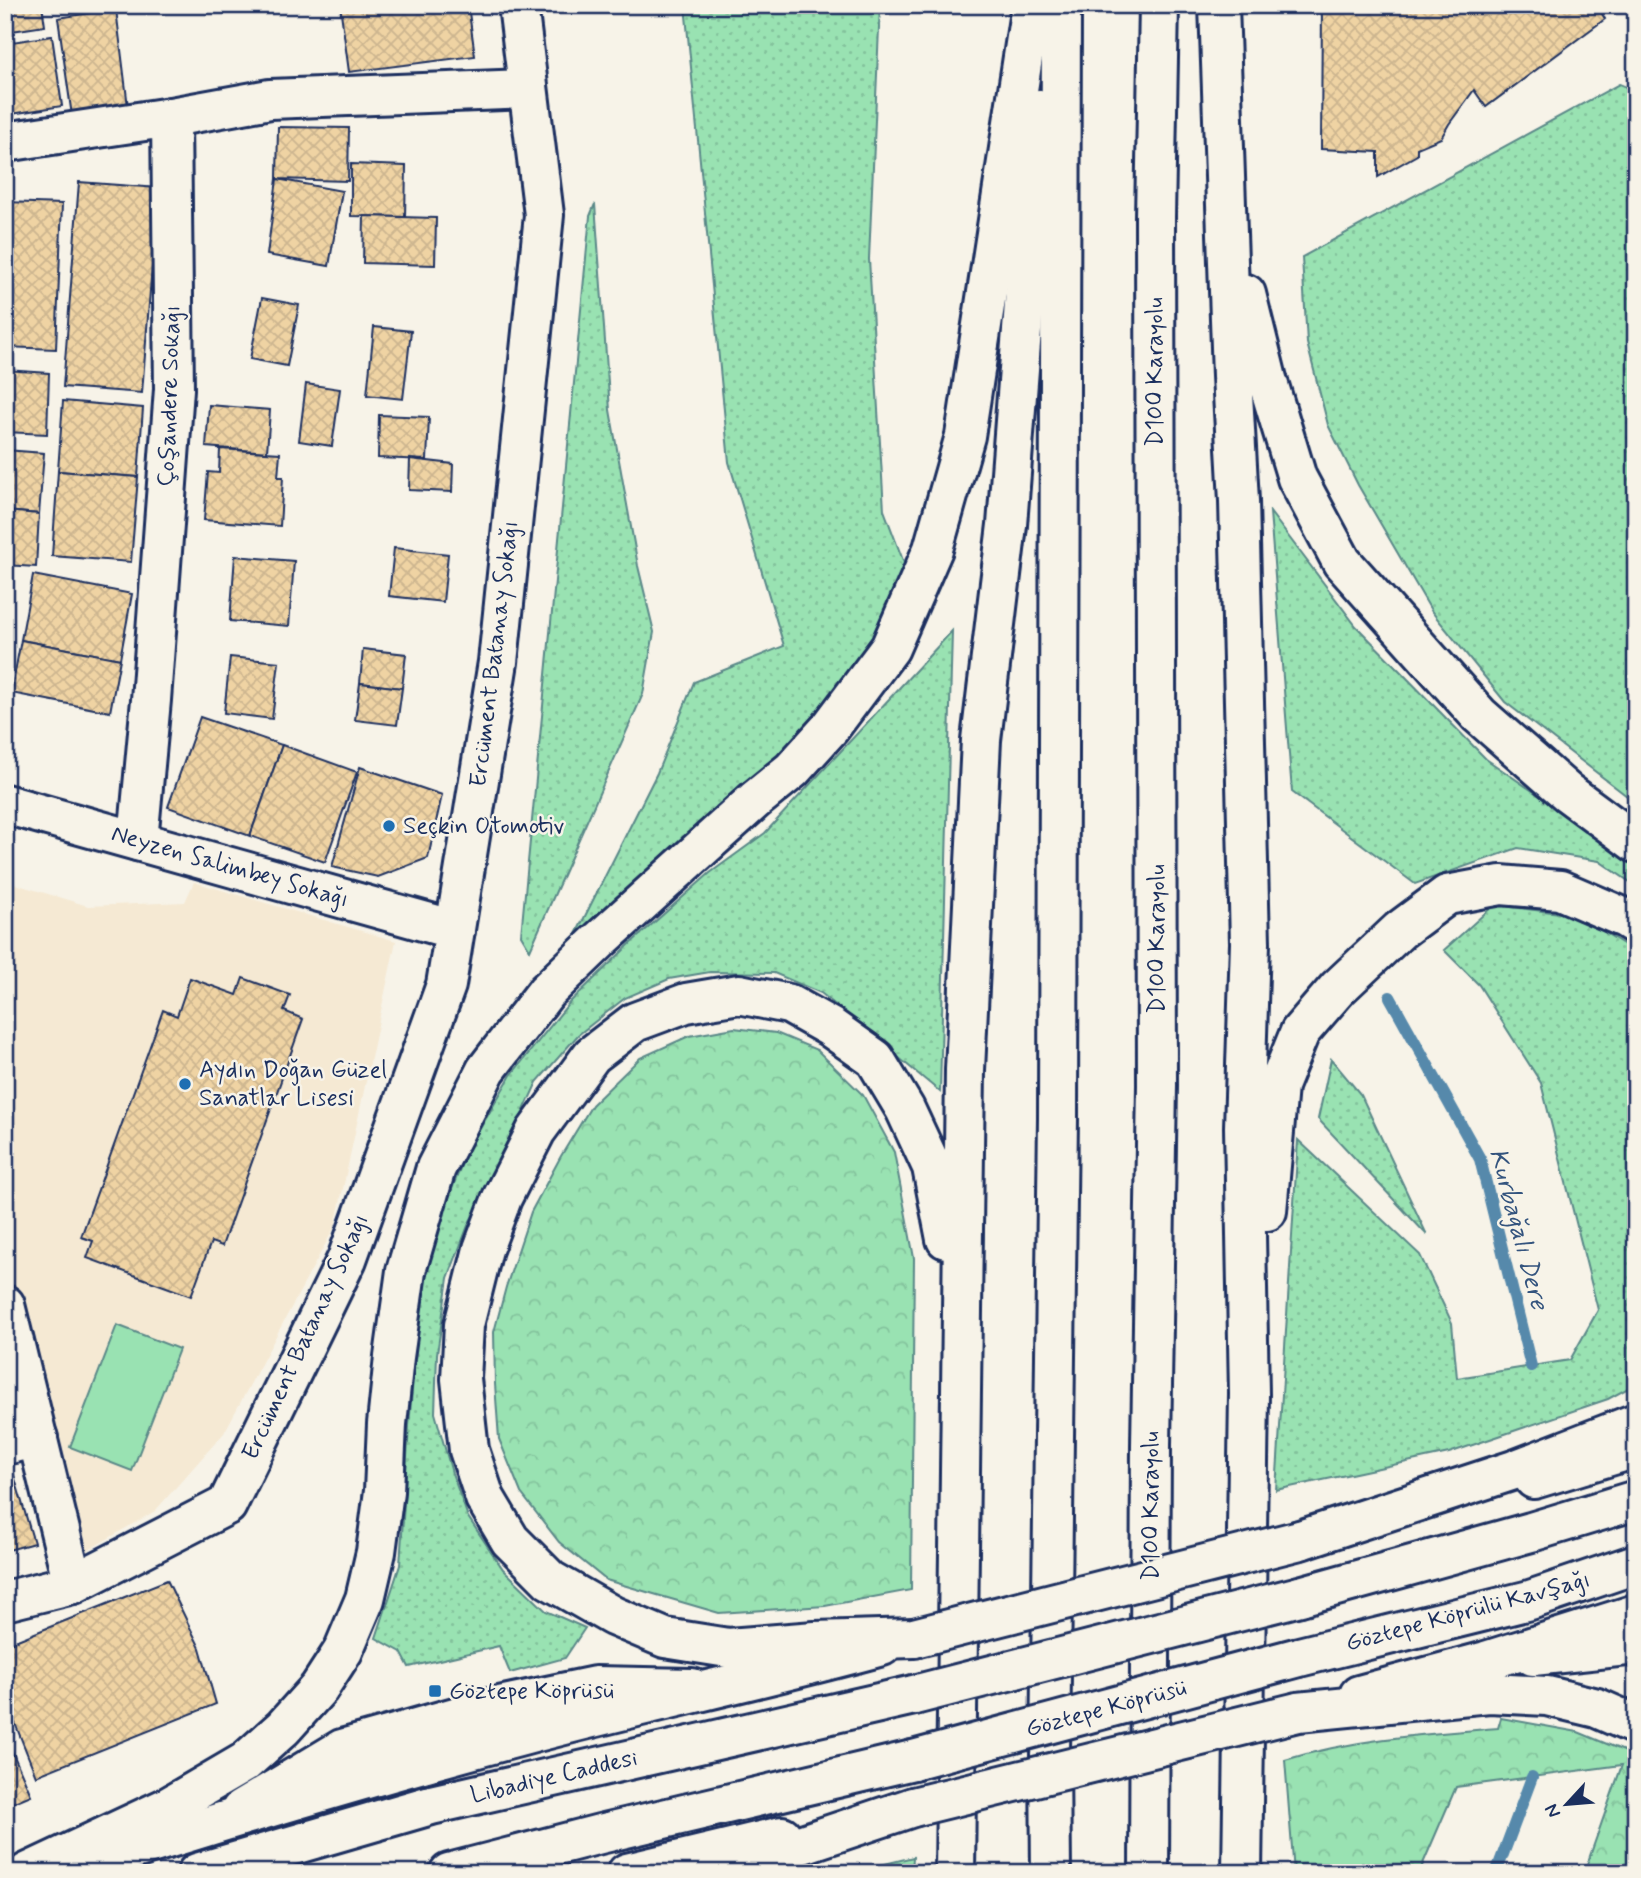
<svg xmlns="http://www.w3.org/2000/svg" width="1641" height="1878" font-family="Mynerve,sans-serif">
<defs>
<pattern id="grass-dots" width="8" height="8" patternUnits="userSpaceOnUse" patternTransform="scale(1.75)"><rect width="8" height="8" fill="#99e2b2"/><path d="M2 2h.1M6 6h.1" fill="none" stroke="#83c29c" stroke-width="1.8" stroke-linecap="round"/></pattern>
<pattern id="forest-crowns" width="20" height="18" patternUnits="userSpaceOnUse" patternTransform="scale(1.75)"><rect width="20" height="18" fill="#99e2b2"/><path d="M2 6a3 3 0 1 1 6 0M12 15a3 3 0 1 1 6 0" fill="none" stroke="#83c29c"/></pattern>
<pattern id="building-cross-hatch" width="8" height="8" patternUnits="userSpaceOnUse" patternTransform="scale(1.75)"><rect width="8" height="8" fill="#efd3a3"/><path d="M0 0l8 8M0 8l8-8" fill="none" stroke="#ccb58f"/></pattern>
</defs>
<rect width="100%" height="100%" fill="#f7f3e8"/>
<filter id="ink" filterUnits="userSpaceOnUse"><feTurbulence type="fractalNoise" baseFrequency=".0143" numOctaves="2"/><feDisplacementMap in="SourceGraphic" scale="14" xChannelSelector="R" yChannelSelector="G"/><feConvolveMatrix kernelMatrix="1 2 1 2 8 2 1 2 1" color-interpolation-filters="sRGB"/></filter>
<g filter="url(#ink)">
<path fill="#f5e9d3" d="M 5,881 L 88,906 L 185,902 L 194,882 L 396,941 L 335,1226 L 224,1433 L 155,1511 L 85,1552 L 5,1265 Z"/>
<g fill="url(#grass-dots)" stroke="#5a8888" stroke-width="2">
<path d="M 685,5 L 880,5 L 869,259 L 884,510 L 910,579 L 816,734 L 570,946 L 657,773 L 694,682 L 784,646 L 729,462 Z"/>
<path d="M 1619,84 L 1636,91 L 1636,803 L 1505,702 L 1432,612 L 1358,485 L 1328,425 L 1307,343 L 1302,257 Z"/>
<path d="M 595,204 L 610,410 L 638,566 L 654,632 L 643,694 L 530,950 L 521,935 L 590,216 Z"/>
<path d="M 1270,512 L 1356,626 L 1486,759 L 1614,847 L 1636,861 L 1636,886 L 1599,861 L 1518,848 L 1415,884 L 1292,792 Z"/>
<path d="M 952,631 L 940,1092 L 821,993 L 774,973 L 710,972 L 669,979 L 625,998 L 578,1035 L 537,1082 L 491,1182 L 469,1223 L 448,1278 L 437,1354 L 435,1413 L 452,1473 L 468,1517 L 503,1569 L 546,1611 L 585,1628 L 565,1658 L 510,1673 L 499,1646 L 409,1667 L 401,1652 L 376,1638 L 400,1565 L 409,1426 L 420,1295 L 437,1228 L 466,1153 L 511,1075 L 569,1003 L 631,943 L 710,873 L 765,833 Z"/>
<path d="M 1494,905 L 1577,915 L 1636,952 L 1636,1384 L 1608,1399 L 1449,1453 L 1276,1490 L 1298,1140 L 1420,1255 L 1452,1323 L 1457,1378 L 1570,1360 L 1598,1310 L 1541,1083 L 1479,985 L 1444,950 Z"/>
<path d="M 1331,1059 L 1361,1095 L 1427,1235 L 1318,1119 Z"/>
</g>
<g fill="url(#forest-crowns)" stroke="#5a8888" stroke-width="2">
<path d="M 734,1028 L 776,1033 L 817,1050 L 863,1095 L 894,1152 L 914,1258 L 911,1590 L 825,1606 L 719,1613 L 606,1580 L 559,1542 L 521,1493 L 499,1439 L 495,1384 L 494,1332 L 506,1287 L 531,1212 L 561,1156 L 592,1105 L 640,1058 L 689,1036 Z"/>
<path d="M 1501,1718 L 1578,1732 L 1636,1756 L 1636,1873 L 1584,1873 L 1622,1765 L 1456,1787 L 1419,1873 L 1294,1873 L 1285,1760 C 1354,1739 1427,1734 1498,1728 Z"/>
<path d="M 913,1857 L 912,1873 L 848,1873 Z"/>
</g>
<path fill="#99e2b2" stroke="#5a8888" stroke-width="2" d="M 117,1325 L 179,1349 L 132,1471 L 70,1447 Z"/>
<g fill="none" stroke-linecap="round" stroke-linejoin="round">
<g stroke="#5689ab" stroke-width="12">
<path d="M 1390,997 L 1480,1159 L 1531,1366"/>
<path d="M 1496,1873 L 1532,1777"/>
</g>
</g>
<g fill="url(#building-cross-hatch)" stroke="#1b2f5e" stroke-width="2">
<path d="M 5,5 L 42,5 L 45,26 L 5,32 Z"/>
<path d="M 340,5 L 468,5 L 475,56 L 349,72 Z"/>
<path d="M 1322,5 L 1597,5 L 1605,19 L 1486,107 L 1474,90 L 1449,124 L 1441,138 L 1417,148 L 1417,155 L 1378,177 L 1378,152 L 1321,149 Z"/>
<path d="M 116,9 L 129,115 L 73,123 L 58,18 Z"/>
<path d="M 52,36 L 62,106 L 5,115 L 5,43 Z"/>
<path d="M 278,127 L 349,128 L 348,181 L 277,179 Z"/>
<path d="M 351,164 L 406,166 L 405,217 L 351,216 Z"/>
<path d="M 277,179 L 342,191 L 329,266 L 267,255 Z"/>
<path d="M 79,182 L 158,188 L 142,393 L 63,387 Z"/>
<path d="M 5,202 L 62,204 L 56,349 L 5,347 Z"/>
<path d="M 364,216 L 436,218 L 435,265 L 363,263 Z"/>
<path d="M 262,298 L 299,305 L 287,366 L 250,359 Z"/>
<path d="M 374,327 L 411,331 L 403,399 L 367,395 Z"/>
<path d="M 5,370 L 49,373 L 47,434 L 5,432 Z"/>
<path d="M 306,384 L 340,389 L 332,446 L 299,441 Z"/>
<path d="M 63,401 L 143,408 L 138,477 L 58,471 Z"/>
<path d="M 209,405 L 270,410 L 267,452 L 206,447 Z"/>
<path d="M 379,415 L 429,417 L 427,460 L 378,458 Z"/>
<path d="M 220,449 L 280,453 L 278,477 L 283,477 L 280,526 L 204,520 L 208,472 L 219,473 Z"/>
<path d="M 5,450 L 44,453 L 39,514 L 5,511 Z"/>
<path d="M 410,459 L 453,464 L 452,492 L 409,490 Z"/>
<path d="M 58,471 L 138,477 L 131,562 L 52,556 Z"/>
<path d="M 5,511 L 39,514 L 36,567 L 5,565 Z"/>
<path d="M 394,548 L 448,554 L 443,602 L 389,596 Z"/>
<path d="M 235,556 L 294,561 L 289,626 L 230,621 Z"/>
<path d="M 33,575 L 132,594 L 120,659 L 21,640 Z"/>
<path d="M 21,640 L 120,659 L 110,712 L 11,693 Z"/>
<path d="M 363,649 L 406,654 L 402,688 L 360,683 Z"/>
<path d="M 230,657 L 279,662 L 272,719 L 224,713 Z"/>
<path d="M 360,683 L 402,688 L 397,725 L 355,720 Z"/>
<path d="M 200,717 L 282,745 L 250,836 L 168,807 Z"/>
<path d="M 282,745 L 357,772 L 325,862 L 250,836 Z"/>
<path d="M 360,767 L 442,795 L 428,858 L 378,877 L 332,867 Z"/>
<path d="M 190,978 L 237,995 L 243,978 L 290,995 L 284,1011 L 303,1019 L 222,1246 L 211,1242 L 191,1296 L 87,1258 L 93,1241 L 81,1237 L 163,1010 L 177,1016 Z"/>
<path d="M 5,1369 L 16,1420 L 5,1422 Z"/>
<path d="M 13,1472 L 34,1543 L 5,1551 L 5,1474 Z"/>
<path d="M 167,1580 L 200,1648 L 216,1704 L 36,1776 L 5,1698 L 5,1645 Z"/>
<path d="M 7,1740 L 31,1795 L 5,1806 L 5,1741 Z"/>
</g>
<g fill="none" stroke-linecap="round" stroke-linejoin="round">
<g stroke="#1b2f5e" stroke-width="44">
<g id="minor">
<path d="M 171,117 L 270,99 L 528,89"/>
<path d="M 5,142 L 171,117 L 174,389 L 151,700 L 138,841"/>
<path d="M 5,804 L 455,930"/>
<path d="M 5,1305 L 73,1584"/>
<path d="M 5,1445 L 38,1438"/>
<path d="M 5,1601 L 73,1584 L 227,1505 L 347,1259 L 446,985 L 498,662 L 544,215 L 518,5"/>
<path d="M 1533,1656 L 1636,1645"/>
<path d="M 241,1810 L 342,1749 L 480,1710 L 595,1686 L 692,1688"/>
</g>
</g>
<g stroke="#1b2f5e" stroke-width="44">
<g id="major">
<path d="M 1534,1479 L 1636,1448"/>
<path d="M 1300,1596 L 1531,1532 L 1636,1500"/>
<path d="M 1299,1657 L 1530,1600 L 1636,1564"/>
<path d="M 1359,1695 L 1486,1661 L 1636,1614"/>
<path d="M 59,1873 C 212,1824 366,1777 522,1736 C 641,1704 762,1679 882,1646"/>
<path d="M 197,1873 L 431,1805 L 914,1695"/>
<path d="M 449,1873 L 600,1834 L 913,1760"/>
<path d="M 627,1873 L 782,1836"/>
</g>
</g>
<g stroke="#1b2f5e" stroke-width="44">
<g id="highway">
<path d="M 1219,5 L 1232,376 L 1239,501 L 1250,943 L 1244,1127 L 1249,1394 L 1242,1873"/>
<path d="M 1246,294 L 1267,379 L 1297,478 L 1342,562 L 1479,715 L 1567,792 L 1636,843"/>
<path d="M 1267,1211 L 1278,1086 L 1300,1032 L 1338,988 L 1400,930 L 1447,895 L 1501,885 L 1560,890 L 1625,918 L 1636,925"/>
<path d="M 1300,1540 L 1514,1470 L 1636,1423"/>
<path d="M 914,1638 L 815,1641 L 728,1648 L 665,1638 L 613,1616 L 550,1580 L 510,1540 L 485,1498 L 469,1450 L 461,1379 L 464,1325 L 483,1249 L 502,1198 L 536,1131 L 592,1055 L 635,1022 L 686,1003 L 739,994 L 789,1004 L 830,1027 L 875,1059 L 905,1109 L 932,1167 L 946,1239"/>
<path d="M 1298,1712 L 1489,1693 L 1547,1696 L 1597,1708 L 1636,1725"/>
<path d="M 27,1873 L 168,1807 L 245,1762 L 283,1728 L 319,1688 L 343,1651 L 365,1599 L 376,1552 L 384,1491 L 387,1424 L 394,1357 L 406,1271 L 436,1168 L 486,1070 L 546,992 L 601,939 L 755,800 L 792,770 L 830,728 L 890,648 L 933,549 L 965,436 L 1031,5"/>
<path d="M 716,1873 L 913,1807"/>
<path d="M 955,1873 L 965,1070 L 981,740 L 1007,525 L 1039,109"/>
<path d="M 1051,1873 L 1050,1755 L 1058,1118 L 1061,5"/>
<path d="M 1149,1873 L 1151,1445 L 1157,1085 L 1155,217 L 1159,5"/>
</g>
</g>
<use href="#minor" stroke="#f7f3e8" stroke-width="38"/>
<use href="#major" stroke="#f7f3e8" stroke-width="38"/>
<use href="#highway" stroke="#f7f3e8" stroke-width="38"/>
<g stroke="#1b2f5e" stroke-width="44" stroke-linecap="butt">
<g id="major-bridge">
<path d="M 914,1638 L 1300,1540"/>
<path d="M 914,1695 L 1300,1596"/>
<path d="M 913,1760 L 1299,1657"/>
<path d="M 913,1807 L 1298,1712"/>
</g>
</g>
<use href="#major-bridge" stroke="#f7f3e8" stroke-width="38"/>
</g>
</g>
<g fill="#1f6fb2" stroke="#f7f3e8" stroke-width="2.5">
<circle cx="389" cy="826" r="7"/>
<circle cx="185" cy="1084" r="7"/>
<rect x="428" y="1684" width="14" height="14" rx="3.5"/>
</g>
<g text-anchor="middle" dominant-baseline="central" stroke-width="5" stroke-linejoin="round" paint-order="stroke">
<g font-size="24" fill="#1b2f5e" stroke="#f7f3e8">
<text transform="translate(1155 372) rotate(-90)">D100 Karayolu</text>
<text transform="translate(170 396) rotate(-88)">Çoşandere Sokağı</text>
<text transform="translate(495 654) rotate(-83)">Ercüment Batanay Sokağı</text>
<text transform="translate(230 867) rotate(16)">Neyzen Salimbey Sokağı</text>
<text transform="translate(1157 939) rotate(-90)">D100 Karayolu</text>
<text transform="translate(306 1337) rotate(-65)">Ercüment Batanay Sokağı</text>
<text transform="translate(1151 1506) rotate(-90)">D100 Karayolu</text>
<text transform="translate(1468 1612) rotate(-15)">Göztepe Köprülü Kavşağı</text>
<text transform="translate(1106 1709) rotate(-15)">Göztepe Köprüsü</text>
<text transform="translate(554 1777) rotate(-13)">Libadiye Caddesi</text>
</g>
<g font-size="24" fill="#1b2f5e" stroke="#f7f3e8" text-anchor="start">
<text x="403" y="826">Seçkin Otomotiv</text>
<text x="199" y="1070">Aydın Doğan Güzel<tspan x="199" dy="28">Sanatlar Lisesi</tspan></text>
<text x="449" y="1691">Göztepe Köprüsü</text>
</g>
<g font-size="26" font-style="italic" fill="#34547e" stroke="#f7f3e8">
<text transform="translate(1518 1229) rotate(75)">Kurbağalı Dere</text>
</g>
</g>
<rect width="1641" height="1878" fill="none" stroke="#f7f3e8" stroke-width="28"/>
<rect x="14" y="14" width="1613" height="1850" fill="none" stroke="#1b2f5e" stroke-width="2.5" filter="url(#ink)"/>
<g transform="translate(1567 1804) rotate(244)" stroke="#f7f3e8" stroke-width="5" paint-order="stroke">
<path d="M0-5L12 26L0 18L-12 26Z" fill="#1b2f5e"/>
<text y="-10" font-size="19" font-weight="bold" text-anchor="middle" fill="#1b2f5e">N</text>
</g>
</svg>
